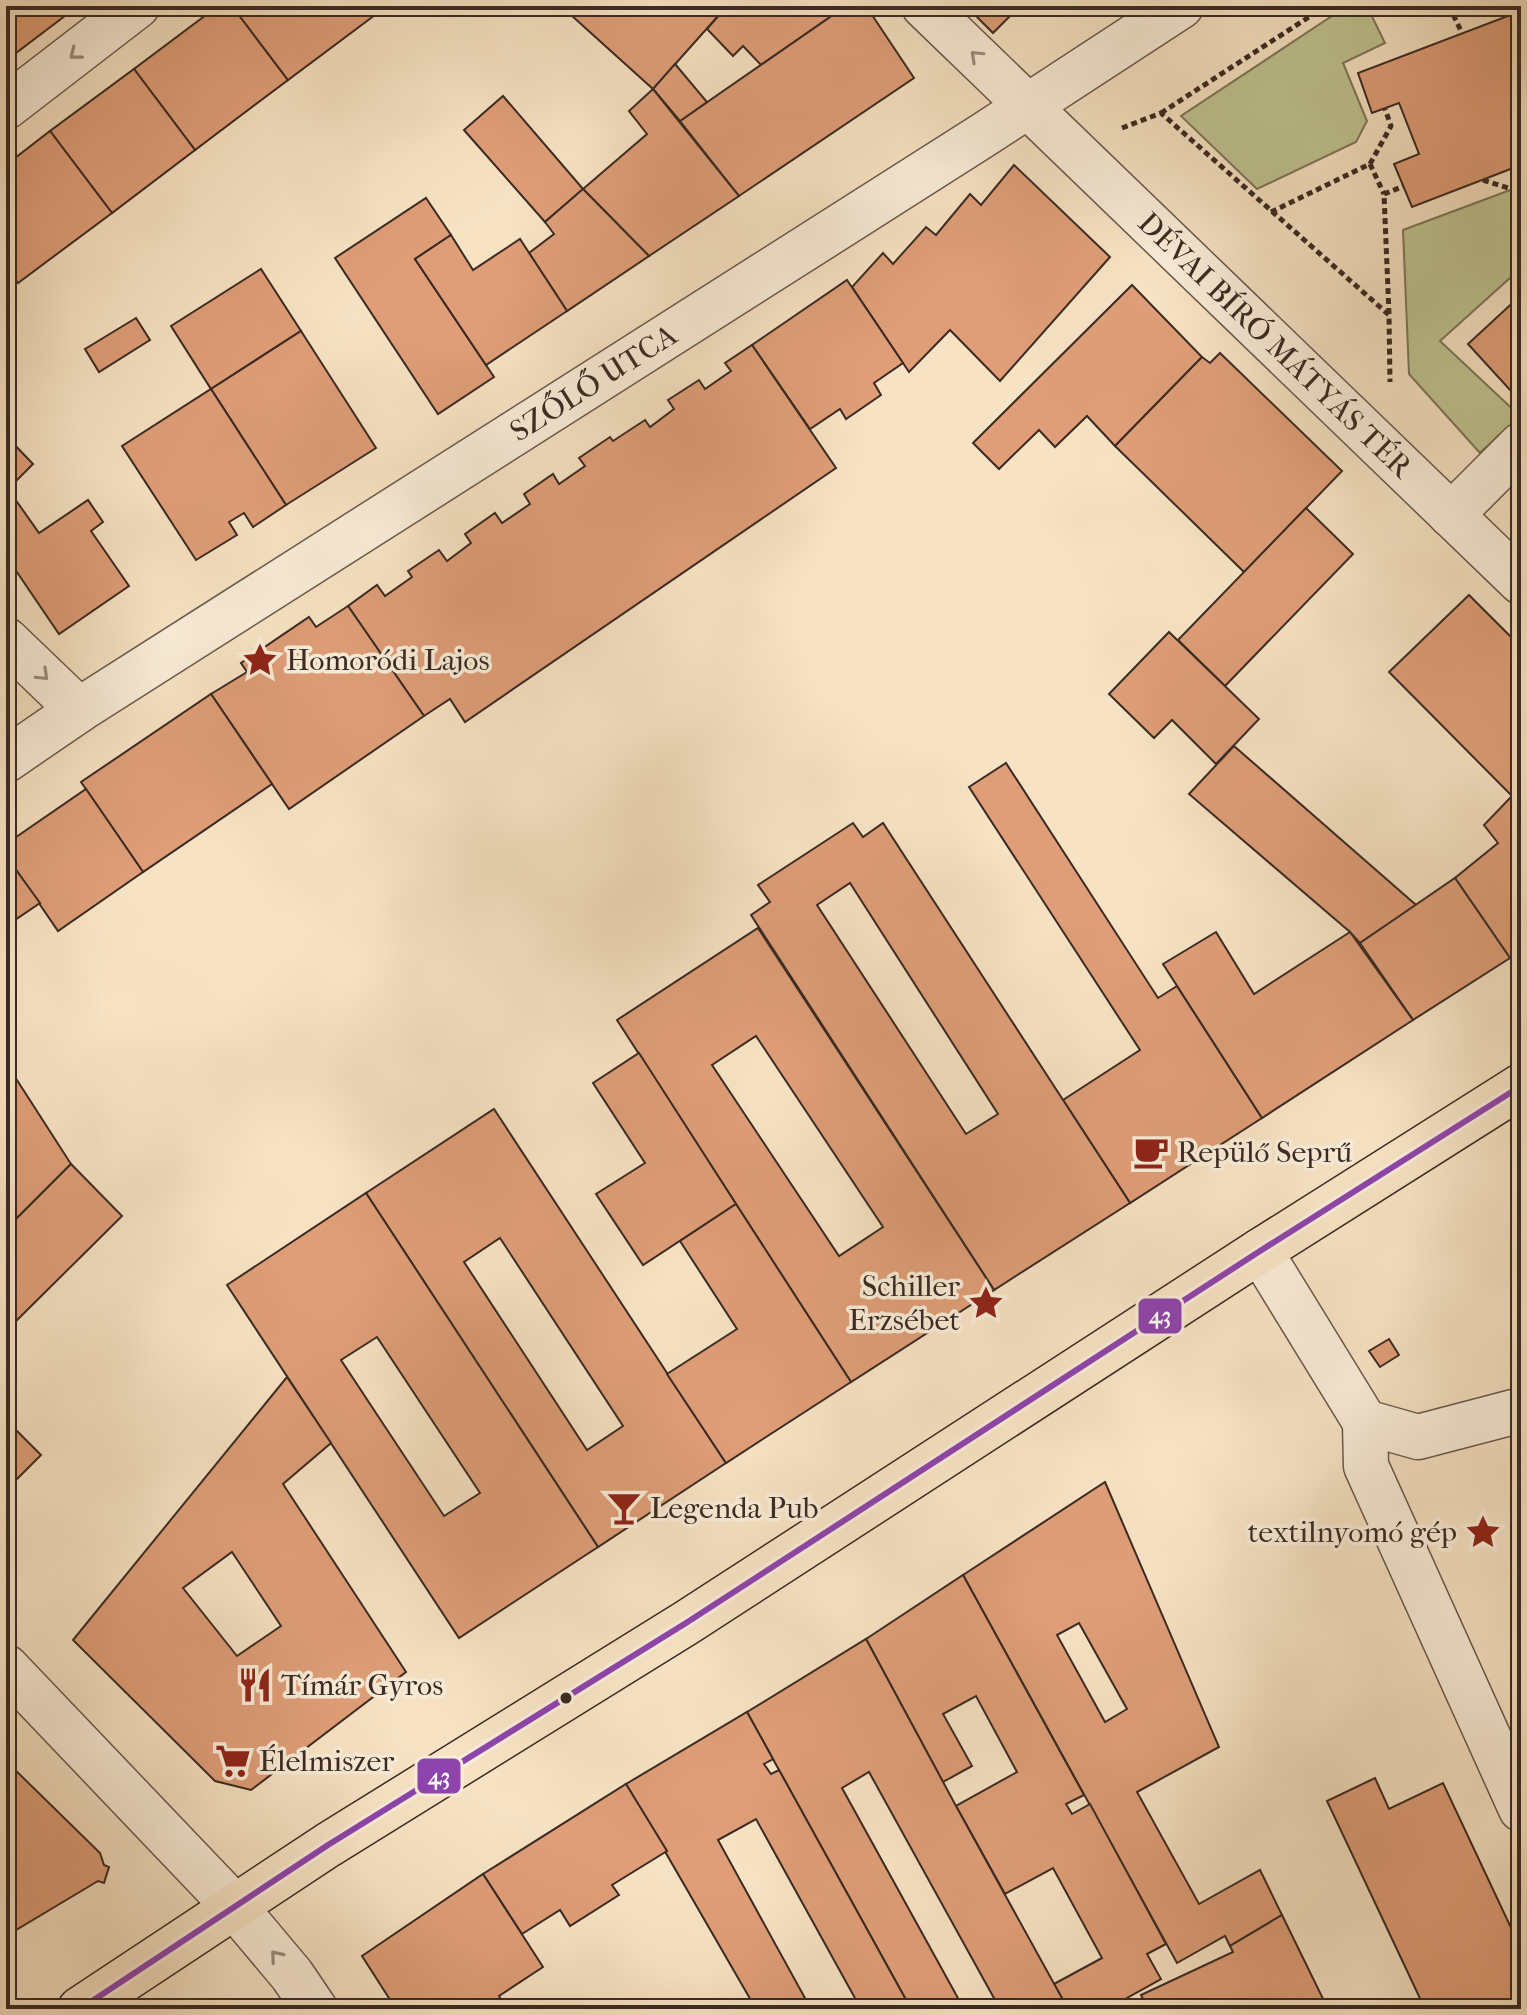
<svg xmlns="http://www.w3.org/2000/svg" width="1527" height="2015" font-family="'IM FELL French Canon',serif">
<rect width="100%" height="100%" fill="#f7e3c4"/>
<filter id="stains"><feTurbulence type="fractalNoise" baseFrequency=".0025" numOctaves="4"/><feColorMatrix values="0 0 0 0 .2 0 0 0 0 .09 0 0 0 0 .02 0 0 0 .5 -.17"/></filter>
<radialGradient id="worn" r=".72"><stop offset=".6" stop-color="#630" stop-opacity="0"/><stop offset="1" stop-color="#630" stop-opacity=".3"/></radialGradient>
<g fill="#bfc392" stroke="#7c765a" stroke-width="2">
<path d="M 1347,6 L 1367,6 L 1385,43 L 1343,63 L 1367,121 L 1356,142 L 1257,189 L 1181,116 Z"/>
<path d="M 1521,186 L 1521,268 L 1440,341 L 1521,417 L 1521,421 L 1498,436 L 1480,453 L 1409,374 L 1403,230 Z"/>
</g>
<g fill="#df9e78" stroke="#3a2a23" stroke-width="2" fill-rule="evenodd">
<path d="M 6,6 L 78,6 L 12,56 L 6,48 Z"/>
<path d="M 218,6 L 232,6 L 288,80 L 195,150 L 134,69 Z"/>
<path d="M 232,6 L 387,6 L 288,80 Z"/>
<path d="M 561,6 L 727,6 L 653,89 Z"/>
<path d="M 727,6 L 846,6 L 761,65 L 743,46 L 733,56 L 707,29 Z"/>
<path d="M 846,6 L 866,6 L 914,78 L 739,196 L 680,121 Z"/>
<path d="M 966,6 L 1020,6 L 993,33 Z"/>
<path d="M 1521,11 L 1521,165 L 1412,207 L 1394,164 L 1419,154 L 1399,103 L 1372,113 L 1358,73 Z"/>
<path d="M 675,64 L 707,102 L 680,121 L 653,89 Z"/>
<path d="M 134,69 L 195,150 L 112,213 L 50,131 Z"/>
<path d="M 653,89 L 739,196 L 649,256 L 583,189 L 647,134 L 629,111 Z"/>
<path d="M 503,96 L 583,189 L 545,222 L 464,130 Z"/>
<path d="M 50,131 L 112,213 L 18,283 L 6,267 L 6,165 Z"/>
<path d="M 1014,165 L 1110,257 L 1000,381 L 950,330 L 909,372 L 852,287 L 883,253 L 893,264 L 926,227 L 936,235 L 970,194 L 981,205 Z"/>
<path d="M 583,189 L 649,256 L 567,311 L 529,253 L 554,234 L 545,222 Z"/>
<path d="M 426,198 L 451,235 L 415,259 L 494,377 L 438,414 L 335,258 Z"/>
<path d="M 451,235 L 473,270 L 520,239 L 567,311 L 486,365 L 415,259 Z"/>
<path d="M 261,269 L 301,331 L 211,389 L 171,326 Z"/>
<path d="M 847,280 L 903,363 L 874,383 L 881,395 L 846,419 L 840,409 L 810,429 L 752,345 Z"/>
<path d="M 1132,285 L 1202,357 L 1115,446 L 1087,416 L 1055,447 L 1039,430 L 999,469 L 973,443 Z"/>
<path d="M 1521,295 L 1521,402 L 1468,344 Z"/>
<path d="M 136,318 L 150,340 L 99,372 L 85,349 Z"/>
<path d="M 301,331 L 376,448 L 286,505 L 211,389 Z"/>
<path d="M 752,345 L 836,468 L 465,722 L 450,699 L 424,716 L 348,606 L 377,585 L 385,596 L 412,577 L 408,571 L 439,550 L 447,561 L 471,543 L 465,534 L 495,513 L 502,523 L 530,504 L 524,494 L 553,474 L 559,484 L 585,466 L 579,458 L 610,437 L 613,441 L 645,420 L 650,427 L 674,409 L 668,400 L 699,380 L 705,389 L 731,371 L 725,363 Z"/>
<path d="M 1220,353 L 1342,471 L 1244,572 L 1115,446 L 1202,357 L 1210,363 Z"/>
<path d="M 211,389 L 286,505 L 253,527 L 244,513 L 229,522 L 237,535 L 196,560 L 122,446 Z"/>
<path d="M 6,424 L 16,435 L 10,440 L 33,464 L 6,491 Z"/>
<path d="M 8,489 L 39,533 L 88,500 L 103,522 L 91,531 L 129,586 L 59,634 L 6,556 Z"/>
<path d="M 1306,508 L 1353,554 L 1225,686 L 1178,640 Z"/>
<path d="M 1469,595 L 1521,647 L 1521,951 L 1510,958 L 1455,878 L 1498,843 L 1484,825 L 1512,796 L 1389,672 Z"/>
<path d="M 348,606 L 424,716 L 289,809 L 211,694 L 247,672 L 241,663 L 309,617 L 316,627 Z"/>
<path d="M 1169,632 L 1259,719 L 1216,764 L 1172,720 L 1154,738 L 1109,694 Z"/>
<path d="M 211,694 L 272,784 L 143,872 L 81,782 Z"/>
<path d="M 1234,746 L 1416,905 L 1360,943 L 1350,932 L 1189,794 Z"/>
<path d="M 1006,763 L 1158,998 L 1177,986 L 1262,1118 L 1130,1203 L 1063,1100 L 1140,1050 L 969,787 Z"/>
<path d="M 86,789 L 143,872 L 58,931 L 6,855 L 6,844 Z"/>
<path d="M 853,823 L 863,837 L 883,823 L 1130,1203 L 994,1290 L 751,915 L 770,902 L 758,885 ZM 850,883 L 998,1114 L 966,1134 L 817,905 Z"/>
<path d="M 11,863 L 40,903 L 6,926 L 6,866 Z"/>
<path d="M 1455,878 L 1510,958 L 1413,1020 L 1360,943 Z"/>
<path d="M 758,928 L 994,1290 L 851,1382 L 617,1020 ZM 756,1036 L 883,1227 L 839,1256 L 712,1065 Z"/>
<path d="M 1216,932 L 1254,994 L 1350,932 L 1413,1020 L 1262,1118 L 1163,964 Z"/>
<path d="M 639,1053 L 736,1204 L 643,1265 L 596,1194 L 645,1163 L 593,1083 Z"/>
<path d="M 6,1063 L 71,1164 L 15,1220 L 6,1208 Z"/>
<path d="M 494,1109 L 726,1463 L 598,1547 L 366,1193 ZM 500,1238 L 623,1426 L 587,1450 L 464,1262 Z"/>
<path d="M 71,1164 L 122,1216 L 6,1331 L 6,1229 Z"/>
<path d="M 366,1193 L 598,1547 L 459,1638 L 227,1285 ZM 377,1337 L 480,1493 L 444,1516 L 341,1360 Z"/>
<path d="M 736,1204 L 851,1382 L 726,1463 L 667,1374 L 737,1329 L 680,1241 Z"/>
<path d="M 1389,1339 L 1399,1355 L 1380,1367 L 1369,1351 Z"/>
<path d="M 287,1377 L 331,1443 L 283,1484 L 406,1672 L 251,1790 L 215,1781 L 73,1640 ZM 232,1552 L 281,1626 L 237,1656 L 183,1588 Z"/>
<path d="M 6,1420 L 41,1455 L 6,1490 Z"/>
<path d="M 1105,1482 L 1219,1747 L 1137,1792 L 1199,1904 L 1260,1870 L 1282,1915 L 1230,1946 L 1225,1936 L 1177,1963 L 963,1575 ZM 1079,1623 L 1127,1709 L 1105,1722 L 1057,1635 Z"/>
<path d="M 963,1575 L 1084,1795 L 1066,1804 L 1072,1814 L 1090,1804 L 1166,1944 L 1147,1954 L 1161,1979 L 1107,2009 L 1068,2009 L 1054,1984 L 1102,1958 L 1053,1868 L 1005,1894 L 956,1806 L 1017,1772 L 976,1696 L 943,1714 L 972,1766 L 943,1782 L 866,1639 Z"/>
<path d="M 866,1639 L 956,1806 L 1068,2009 L 1000,2009 L 869,1772 L 842,1788 L 964,2009 L 911,2009 L 779,1770 L 747,1712 Z"/>
<path d="M 747,1712 L 773,1759 L 764,1764 L 771,1774 L 779,1770 L 905,1998 L 899,2002 L 903,2009 L 861,2009 L 756,1819 L 718,1840 L 811,2009 L 756,2009 L 626,1784 Z"/>
<path d="M 6,1761 L 100,1853 L 104,1865 L 109,1867 L 104,1883 L 98,1881 L 6,1936 Z"/>
<path d="M 1375,1778 L 1389,1809 L 1443,1783 L 1521,1949 L 1521,2009 L 1425,2009 L 1327,1801 Z"/>
<path d="M 626,1784 L 667,1851 L 612,1885 L 619,1895 L 570,1926 L 560,1910 L 522,1934 L 483,1874 Z"/>
<path d="M 483,1874 L 543,1967 L 499,1996 L 507,2009 L 396,2009 L 362,1956 Z"/>
<path d="M 1282,1915 L 1328,2009 L 1148,2009 L 1141,1995 L 1233,1952 L 1230,1946 Z"/>
</g>
<g fill="none" stroke-linecap="round" stroke-linejoin="round">
<g stroke="#69584b" stroke-width="47">
<g id="minor">
<path id="s1" d="M 924,6 L 1521,582"/>
<path d="M 6,107 L 137,6"/>
<path d="M 1451,515 L 1521,445"/>
<path d="M 6,640 L 79,710"/>
<path id="s2" d="M 6,760 L 79,710 L 985,134 L 1181,6"/>
<path d="M 1260,1251 L 1365,1422 L 1366,1466 L 1521,1809"/>
<path d="M 1365,1422 L 1418,1437 L 1521,1410"/>
<path d="M 6,1667 L 234,1906 L 292,1975 L 315,2009"/>
</g>
</g>
<g stroke="#3a2a23" stroke-width="47">
<path id="major" d="M 80,2009 L 328,1845 L 686,1623 L 1260,1251 L 1521,1086"/>
</g>
<g stroke="#3a2a23" stroke-width="5" stroke-dasharray="6 4" stroke-linecap="butt">
<path d="M 1449,6 L 1462,33"/>
<path d="M 1161,113 L 1326,6"/>
<path d="M 1122,128 L 1161,113 L 1389,315 L 1390,382"/>
<path d="M 1370,164 L 1391,126 L 1385,109"/>
<path d="M 1483,180 L 1521,192"/>
<path d="M 1271,212 L 1370,164 L 1384,194"/>
<path d="M 1389,314 L 1384,194 L 1404,186"/>
</g>
<use href="#minor" stroke="#faedd9" stroke-width="44"/>
<use href="#major" stroke="#f7e3c4" stroke-width="44"/>
<g stroke="#faedd9" stroke-width="12">
<path id="bus-1" d="M 80,2009 L 328,1845 L 686,1623 L 1260,1251 L 1521,1086"/>
</g>
<use href="#bus-1" stroke="#8e44ad" stroke-width="6"/>
</g>
<defs><path id="oneway-chevron" d="M-2-3.5L2.5 0L-2 3.5" fill="none" stroke-width="1.6" stroke-linecap="round" stroke-linejoin="round" transform="scale(2)"/></defs>
<g stroke="#9a8c7e">
<use href="#oneway-chevron" transform="translate(75 54) rotate(142)"/>
<use href="#oneway-chevron" transform="translate(976 56) rotate(-136)"/>
<use href="#oneway-chevron" transform="translate(43 675) rotate(44)"/>
<use href="#oneway-chevron" transform="translate(276 1956) rotate(-130)"/>
</g>
<defs>
<g id="sight-bare" transform="scale(2.76)"><path d="M0-6L1.8-2.2L6-1.7L2.9 1.2L3.7 5.4L0 3.3L-3.7 5.4L-2.9 1.2L-6-1.7L-1.8-2.2Z" fill="#8f2418" stroke="#faedd9" stroke-width="2.5" paint-order="stroke"/></g>
<g id="cafe-bare" transform="scale(2.76)"><path d="M-5.5-4.5H6V0H3Q3 3.5 0 3.5H-2.5Q-5.5 3.5-5.5 0ZM3-3.2v2h1.7v-2ZM-6 4.5H4V6H-6Z" fill="#8f2418" stroke="#faedd9" stroke-width="2.5" paint-order="stroke"/></g>
<g id="bar-bare" transform="scale(2.76)"><path d="M-6-5H6L.8 .8V4.5H3.5V6h-7V4.5H-.8V.8Z" fill="#8f2418" stroke="#faedd9" stroke-width="2.5" paint-order="stroke"/></g>
<g id="restaurant-bare" transform="scale(2.76)"><path d="M-5-6h1v4h1v-4h1v4h1v-4h1v5L-1.5 .5V6h-2V.5L-5-1ZM5-6V6H3V1.5H1.5Q1.5-4 5-6Z" fill="#8f2418" stroke="#faedd9" stroke-width="2.5" paint-order="stroke"/></g>
<g id="supermarket-bare" transform="scale(2.76)"><path d="M-6-5.5h2.5l.6 2H6L4.5 2H-2.5L-4.4-4H-6ZM-1.5 3.2a1.3 1.3 0 1 0 .1 0ZM3 3.2a1.3 1.3 0 1 0 .1 0Z" fill="#8f2418" stroke="#faedd9" stroke-width="2.5" paint-order="stroke"/></g>
</defs>
<g fill-rule="evenodd">
<use href="#sight-bare" x="260" y="660"/>
<use href="#cafe-bare" x="1151" y="1152"/>
<use href="#sight-bare" x="986" y="1303"/>
<use href="#bar-bare" x="624" y="1508"/>
<use href="#sight-bare" x="1483" y="1532"/>
<use href="#restaurant-bare" x="255" y="1685"/>
<use href="#supermarket-bare" x="233" y="1761"/>
</g>
<circle fill="#3a2a23" stroke="#faedd9" stroke-width="3" cx="566" cy="1698" r="7"/>
<g text-anchor="middle" dominant-baseline="central" stroke-width="7" stroke-linejoin="round" paint-order="stroke">
<g font-size="30" fill="#3a2a23" stroke="#faedd9">
<text stroke="none"><textPath href="#s1" startOffset="488">DÉVAI BÍRÓ MÁTYÁS TÉR</textPath></text>
<text stroke="none"><textPath href="#s2" startOffset="698">SZŐLŐ UTCA</textPath></text>
</g>
<g font-size="30" fill="#3a2a23" stroke="#faedd9" text-anchor="start">
<text x="286" y="660">Homoródi Lajos</text>
<text x="1177" y="1152">Repülő Seprű</text>
<text x="960" y="1286" text-anchor="end">Schiller<tspan x="960" dy="34">Erzsébet</tspan></text>
<text x="650" y="1508">Legenda Pub</text>
<text x="1457" y="1532" text-anchor="end">textilnyomó gép</text>
<text x="281" y="1685">Tímár Gyros</text>
<text x="259" y="1761">Élelmiszer</text>
</g>
</g>
<g stroke="#faedd9" stroke-width="3">
<rect x="1137" y="1297" width="46" height="38" rx="8" fill="#8e44ad"/>
<rect x="416" y="1757" width="46" height="38" rx="8" fill="#8e44ad"/>
</g>
<g font-size="22" text-anchor="middle" font-weight="bold" fill="#fff">
<text x="1160" y="1323">43</text>
<text x="439" y="1784">43</text>
</g>
<rect width="1527" height="2015" fill="none" stroke="#f7e3c4" stroke-width="32"/>
<rect x="8" y="8" width="1511" height="1999" fill="none" stroke="#3a2a23" stroke-width="4"/>
<rect x="16" y="16" width="1495" height="1983" fill="none" stroke="#3a2a23" stroke-width="2"/>
<rect width="100%" height="100%" filter="url(#stains)"/>
<rect width="100%" height="100%" fill="url(#worn)"/>
</svg>
